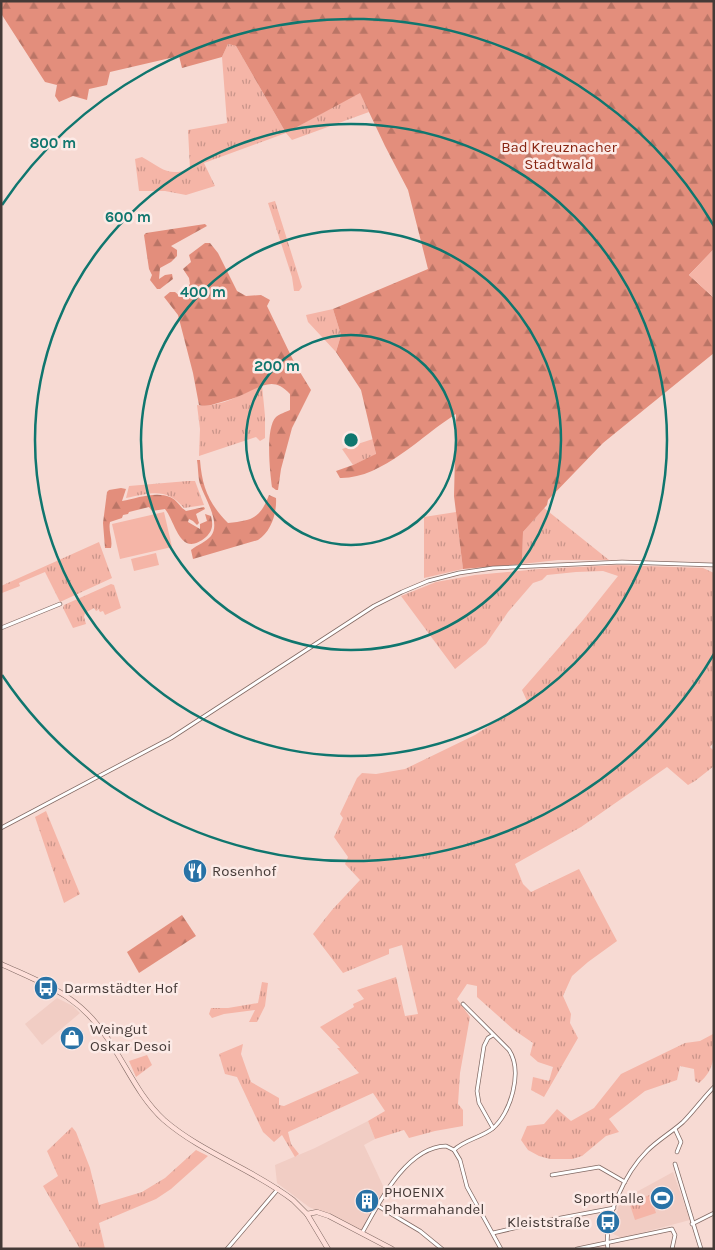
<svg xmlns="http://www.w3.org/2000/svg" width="715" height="1250" font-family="Karla,sans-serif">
<defs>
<pattern id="grass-tufts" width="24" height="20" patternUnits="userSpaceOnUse" patternTransform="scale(1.25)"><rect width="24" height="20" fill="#f5b5a7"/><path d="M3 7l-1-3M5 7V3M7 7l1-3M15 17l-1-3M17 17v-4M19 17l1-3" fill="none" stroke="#c89489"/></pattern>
<pattern id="forest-firs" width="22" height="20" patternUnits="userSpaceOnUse" patternTransform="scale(1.25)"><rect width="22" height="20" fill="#e38e7c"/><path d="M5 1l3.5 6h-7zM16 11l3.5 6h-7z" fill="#ba7566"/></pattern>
</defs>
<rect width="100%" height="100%" fill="#f7dad3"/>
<g fill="#f1cdc4">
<path d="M 57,998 L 73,1006 L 80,1013 L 42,1045 L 25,1024 Z"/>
<path d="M 368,1121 L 375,1139 L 364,1145 L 385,1190 L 362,1231 L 309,1207 L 277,1183 L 275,1165 L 315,1148 Z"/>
<path d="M 673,1172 L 690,1220 L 622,1238 L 611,1233 L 620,1201 Z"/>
</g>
<g fill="url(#grass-tufts)">
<path d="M 228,44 L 236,46 L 286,133 L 360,92 L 369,112 L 292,140 L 286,133 L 204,163 L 215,186 L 186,195 L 165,191 L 139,191 L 135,159 L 142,157 C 162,168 167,177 190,169 L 188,130 L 227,123 L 222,57 Z"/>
<path d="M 275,201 L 302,287 L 299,291 L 294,291 L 292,277 L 268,203 Z"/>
<path d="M 333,309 L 341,335 L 336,352 L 308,322 L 306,315 Z"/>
<path d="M 259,385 L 262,385 L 265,416 L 265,438 L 260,441 L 256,437 L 199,456 L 200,429 L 197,405 C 216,409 243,395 259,385 Z"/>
<path d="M 373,439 L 376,455 L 353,465 L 342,449 Z"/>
<path d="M 188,481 L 195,481 L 204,505 L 184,508 C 167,487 150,493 126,498 L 129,486 Z"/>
<path d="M 544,508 L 609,560 L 558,560 L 522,564 L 523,532 Z"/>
<path d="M 456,512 L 463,569 L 424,578 L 424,517 Z"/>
<path d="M 99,542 L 112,578 L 60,602 L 45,572 L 19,583 L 20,586 L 2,593 L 1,586 Z"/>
<path d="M 618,565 L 703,568 L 714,573 L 714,742 L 710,747 L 714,751 L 714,766 L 695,781 L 688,785 L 667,767 L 581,827 L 515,864 L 523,884 L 531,892 L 579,869 L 617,941 L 588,962 L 572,976 L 563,996 L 571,1014 L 570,1023 L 578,1038 L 544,1097 L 531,1090 L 533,1077 L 549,1081 L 553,1067 L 538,1062 L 530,1055 L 533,1043 L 514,1030 L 477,997 L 477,986 L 467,984 L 457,999 L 470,1017 L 460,1073 L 458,1104 L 463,1110 L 463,1126 L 435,1131 L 409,1138 L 404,1130 L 375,1139 L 368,1121 L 385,1111 L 373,1093 L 288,1132 L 291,1144 L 299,1154 L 295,1157 L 282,1135 L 274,1142 L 263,1132 L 237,1077 L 225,1074 L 219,1054 L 243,1044 L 241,1054 L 251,1082 L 279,1098 L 279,1105 L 284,1106 L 359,1073 L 337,1048 L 340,1048 L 320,1027 L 354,1007 L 353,1004 L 364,999 L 357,990 L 396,977 L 405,1016 L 418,1014 L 402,945 L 389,949 L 389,954 L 343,973 L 313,934 L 332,910 L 360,880 L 345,864 L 348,857 L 334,837 L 343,818 L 340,814 L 357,778 L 362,773 L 376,774 L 405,769 L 475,735 L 527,701 L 522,690 L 583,620 L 618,576 L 603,571 L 576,572 L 547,575 L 542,580 L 533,583 L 508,612 L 486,644 L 455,669 L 401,596 L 436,582 L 475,575 L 539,569 Z"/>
<path d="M 111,584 L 114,585 L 121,608 L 105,615 L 103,611 L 100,612 L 97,607 L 98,610 L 96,611 L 94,608 L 85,613 L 84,617 L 86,624 L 73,628 L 63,608 L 64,605 Z"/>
<path d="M 46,811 L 80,894 L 64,903 L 35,817 Z"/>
<path d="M 262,982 L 268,983 L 265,1006 L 257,1022 L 249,1022 L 255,1010 L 224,1014 L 212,1018 L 209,1014 L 211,1008 L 228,1008 L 258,1003 Z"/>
<path d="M 713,1034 C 715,1054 715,1070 699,1083 L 695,1081 L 694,1069 L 680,1066 L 677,1080 L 645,1091 L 609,1119 L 619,1132 L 606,1136 L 582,1156 L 572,1159 L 550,1159 L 539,1156 L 528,1150 L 521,1140 L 527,1126 L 544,1124 L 557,1109 L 571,1121 L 594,1108 L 621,1074 L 685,1043 L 700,1041 Z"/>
<path d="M 147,1055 L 152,1065 L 136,1077 L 129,1061 Z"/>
<path d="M 72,1127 L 76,1132 L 90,1168 L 99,1205 L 142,1192 L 165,1178 L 196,1150 L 208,1156 L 171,1189 L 156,1199 L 99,1223 L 105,1249 L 80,1249 L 43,1186 L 58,1176 L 47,1151 Z"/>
<path d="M 650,1195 L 656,1213 L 635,1220 L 629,1202 Z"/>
</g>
<g fill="url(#forest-firs)">
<path d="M 1,1 L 714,1 L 714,249 L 689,275 L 714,298 L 714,353 L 603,443 L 548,500 L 547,505 L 523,532 L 522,564 L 463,569 L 454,496 L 456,414 C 422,435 382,479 340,478 L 336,471 L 353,465 L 376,454 L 361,390 L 336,352 L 341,335 L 333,309 L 428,269 L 408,190 L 385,146 L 360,93 L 286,133 L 236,46 L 228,44 L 222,57 L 182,68 L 179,56 L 110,72 L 107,85 L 89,89 L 87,100 L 73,96 L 59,102 L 55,96 L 57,85 L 45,82 L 2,15 Z"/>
<path d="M 205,224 L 207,226 L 171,246 L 177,250 L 177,256 L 171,262 L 160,268 L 159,279 L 165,275 L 172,274 L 173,279 L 160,289 L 157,289 L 150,280 L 152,275 L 149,269 L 144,235 L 146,233 Z"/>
<path d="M 205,243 L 210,243 L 218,253 L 237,291 L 246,296 L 261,295 L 270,300 L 267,306 L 295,364 L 311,390 L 292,428 L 281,469 L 278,490 L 276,490 L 272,487 C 270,473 265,428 276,417 C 279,414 286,412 290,410 L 290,394 C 274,376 262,386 244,394 C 236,398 227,400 218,403 C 211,405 206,407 199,405 L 193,373 L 178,315 L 164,297 L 170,292 L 175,292 L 180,296 L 183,291 L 190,284 L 189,278 L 183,269 L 191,262 L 189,255 Z"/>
<path d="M 197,460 L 200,460 C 202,487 209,504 228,523 C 252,520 260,519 269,495 L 276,498 C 277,513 271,532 258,540 L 193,559 L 191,550 C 197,545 206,542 211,536 C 222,521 202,495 199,480 C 198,474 198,466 197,460 Z"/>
<path d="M 121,488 L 126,489 L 122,501 C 137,498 156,491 170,497 C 177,500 180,507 186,511 L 204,507 L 205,509 L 196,514 L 199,523 L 197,525 L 193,521 L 189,519 L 188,522 L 200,529 L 200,524 L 207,521 L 205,514 L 211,516 C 213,525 213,530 206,537 C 180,559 176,523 165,509 L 152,511 L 149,507 L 129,512 L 128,514 L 123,515 L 122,518 L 110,522 C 108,531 113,539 111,548 L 105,548 L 103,523 L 107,492 L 109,490 Z"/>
<path d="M 182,915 L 196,936 L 139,973 L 127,952 Z"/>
</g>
<g fill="#f5b5a7">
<path d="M 714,249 L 714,298 L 689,275 Z"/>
<path d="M 164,512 L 172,547 L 120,559 L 112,524 Z"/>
<path d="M 156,553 L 159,565 L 134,571 L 131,559 Z"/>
</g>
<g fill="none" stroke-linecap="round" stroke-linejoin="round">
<g stroke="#826a64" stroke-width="4.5">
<g id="street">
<path d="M 1,628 L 60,604"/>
<path d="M 1,828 L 171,738 L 374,606 L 402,592 L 428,581 L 459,573 L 493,568 L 622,562 L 714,565"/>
<path d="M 493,1035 L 488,1038 L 484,1046 L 477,1091 L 479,1103 L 493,1128"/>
<path d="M 675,1129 L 681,1142 L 677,1152"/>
<path d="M 454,1150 C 464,1140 480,1138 492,1129 C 511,1114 523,1071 509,1050 L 463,1004"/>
<path d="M 675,1164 L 701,1249"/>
<path d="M 552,1175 L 599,1167 L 625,1182"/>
<path d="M 378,1206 L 420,1231 L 442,1249"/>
<path d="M 692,1224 L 714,1213"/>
<path d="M 362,1233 C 379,1203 406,1147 446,1146 L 454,1150 L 460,1160 L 467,1187 L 501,1249"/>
<path d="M 493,1233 L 545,1221 L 614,1208"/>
<path d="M 227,1249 L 278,1189"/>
<path d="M 577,1249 L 672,1229 L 675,1235 L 672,1249"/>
<path d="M 608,1249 C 603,1218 626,1172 647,1151 C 658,1140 672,1132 683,1122 C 694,1111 703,1098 714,1087"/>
</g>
</g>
<g stroke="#826a64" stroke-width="5.5">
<g id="secondary">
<path d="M 1,964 C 47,985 79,995 108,1039 C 127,1067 139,1097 164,1120 C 202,1153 253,1169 293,1200 L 307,1214 L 328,1249"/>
<path d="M 307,1214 L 317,1212 L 329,1216 L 392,1249"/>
</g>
</g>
<use href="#street" stroke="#fff" stroke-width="3"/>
<use href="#secondary" stroke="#fedfd9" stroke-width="4.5"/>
</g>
<g fill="none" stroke="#0f766e" stroke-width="2.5">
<circle cx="351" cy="440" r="105"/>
<circle cx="351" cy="440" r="210"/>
<circle cx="351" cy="440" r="316"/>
<path d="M714 654A421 421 0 0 1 2 675M2 205A421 421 0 0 1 714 226"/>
</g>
<defs>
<g id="restaurant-disc" transform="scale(1.25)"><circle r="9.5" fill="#2872a6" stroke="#fceae6"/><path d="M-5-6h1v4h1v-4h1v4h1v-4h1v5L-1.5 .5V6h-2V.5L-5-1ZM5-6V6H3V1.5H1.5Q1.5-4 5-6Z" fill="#fff"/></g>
<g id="bus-disc" transform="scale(1.25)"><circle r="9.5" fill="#2872a6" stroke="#fceae6"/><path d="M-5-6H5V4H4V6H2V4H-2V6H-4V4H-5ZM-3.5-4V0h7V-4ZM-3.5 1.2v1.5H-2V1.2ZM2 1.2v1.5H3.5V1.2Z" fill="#fff"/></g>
<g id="shop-disc" transform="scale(1.25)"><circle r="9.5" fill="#2872a6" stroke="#fceae6"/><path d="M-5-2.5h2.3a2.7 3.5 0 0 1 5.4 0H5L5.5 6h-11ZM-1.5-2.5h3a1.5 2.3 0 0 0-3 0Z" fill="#fff"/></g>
<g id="stadium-disc" transform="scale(1.25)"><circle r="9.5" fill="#2872a6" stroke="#fceae6"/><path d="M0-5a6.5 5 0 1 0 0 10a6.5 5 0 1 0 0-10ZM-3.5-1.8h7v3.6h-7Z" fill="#fff"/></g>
<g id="building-disc" transform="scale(1.25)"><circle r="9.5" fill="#2872a6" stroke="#fceae6"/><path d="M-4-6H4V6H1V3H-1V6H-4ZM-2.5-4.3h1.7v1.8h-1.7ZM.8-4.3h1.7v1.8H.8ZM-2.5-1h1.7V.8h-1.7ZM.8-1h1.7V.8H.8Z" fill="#fff"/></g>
</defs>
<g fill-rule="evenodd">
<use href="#restaurant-disc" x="195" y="871"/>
<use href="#bus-disc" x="46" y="988"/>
<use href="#shop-disc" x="72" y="1038"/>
<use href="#stadium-disc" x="662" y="1198"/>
<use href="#building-disc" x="367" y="1201"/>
<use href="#bus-disc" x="608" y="1222"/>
</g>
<g text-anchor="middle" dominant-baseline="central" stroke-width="5" stroke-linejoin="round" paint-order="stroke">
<g font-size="15" fill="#872411" stroke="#fceae6">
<text x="559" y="147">Bad Kreuznacher<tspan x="559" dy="17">Stadtwald</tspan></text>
</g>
<g font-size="15" fill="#453a37" stroke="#fceae6" text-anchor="start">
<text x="212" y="871">Rosenhof</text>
<text x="64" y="988">Darmstädter Hof</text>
<text x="90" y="1029">Weingut<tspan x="90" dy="17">Oskar Desoi</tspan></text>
<text x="384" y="1192">PHOENIX<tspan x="384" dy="17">Pharmahandel</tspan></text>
<text x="644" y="1198" text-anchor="end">Sporthalle</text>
<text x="590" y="1222" text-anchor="end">Kleiststraße</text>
</g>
</g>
<circle cx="351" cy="440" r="8" fill="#0f766e" stroke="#fceae6" stroke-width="2.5"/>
<g font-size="15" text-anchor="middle" font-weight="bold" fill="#0f766e" stroke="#fceae6" stroke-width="5" stroke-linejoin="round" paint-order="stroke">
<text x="53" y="148">800 m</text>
<text x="128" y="222">600 m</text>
<text x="203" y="297">400 m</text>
<text x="277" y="371">200 m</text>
</g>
<rect width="715" height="1250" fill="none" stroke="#453a37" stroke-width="5"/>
</svg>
